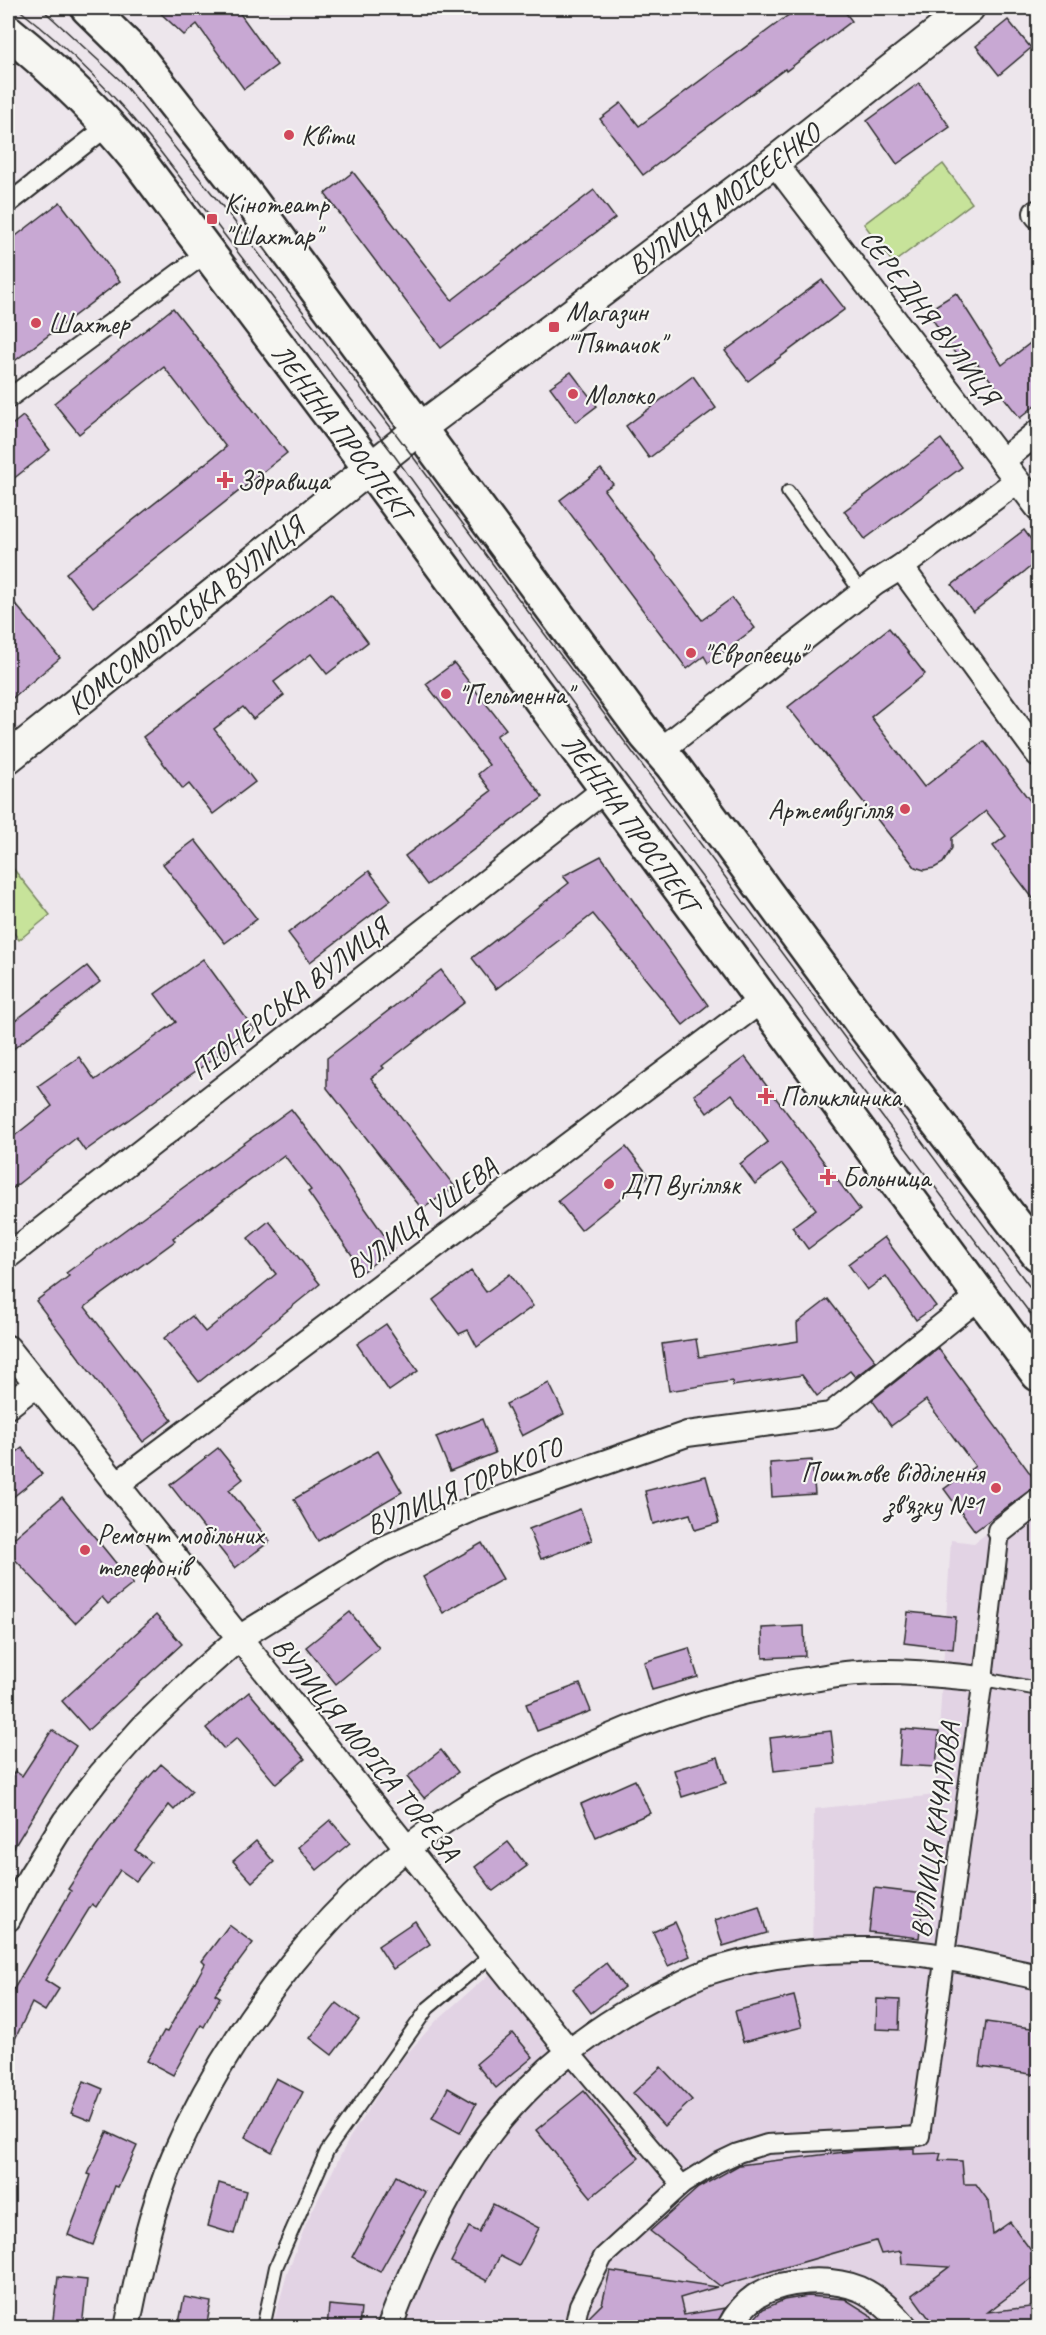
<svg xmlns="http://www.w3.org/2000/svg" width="1046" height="2335" font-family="Caveat,sans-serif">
<rect width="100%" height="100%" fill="#ede6ec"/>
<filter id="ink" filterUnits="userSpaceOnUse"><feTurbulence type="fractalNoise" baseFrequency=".0167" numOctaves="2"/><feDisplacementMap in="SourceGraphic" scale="12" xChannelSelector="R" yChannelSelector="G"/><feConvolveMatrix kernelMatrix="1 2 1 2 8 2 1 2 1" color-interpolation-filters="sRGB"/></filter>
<g filter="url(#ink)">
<path fill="#e2d3e4" d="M 1038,1494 L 1038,2327 L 272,2328 L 287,2274 L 307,2221 L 350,2137 L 398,2064 L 436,2021 L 495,1969 L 568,2062 L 631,2018 L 694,1988 L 751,1971 L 812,1961 L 814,1809 L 935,1795 L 951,1540 L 974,1543 Z"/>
<g fill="#c7e39a" stroke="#798762" stroke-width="1.5">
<path d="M 943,164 L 972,203 L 893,263 L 864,224 Z"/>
<path d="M 8,862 L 50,915 L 19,940 L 8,925 Z"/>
</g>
<g fill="#c8a8d3" stroke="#2b2b2b" stroke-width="1.5">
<path d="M 155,8 L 236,8 L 277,65 L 244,89 L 197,24 L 184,35 Z"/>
<path d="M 798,8 L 842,8 L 852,21 L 786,71 L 785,69 L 643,175 L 600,119 L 621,103 L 639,126 Z"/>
<path d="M 1008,20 L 1031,48 L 999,75 L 976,46 Z"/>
<path d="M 919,83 L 950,127 L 897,164 L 867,121 Z"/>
<path d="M 353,172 L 452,300 L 594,190 L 615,218 L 441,348 L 325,194 Z"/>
<path d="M 60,202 L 120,281 L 8,366 L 8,242 Z"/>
<path d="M 822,280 L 845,309 L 748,381 L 725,351 Z"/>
<path d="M 956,293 L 1002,365 L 1038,337 L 1038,403 L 1020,418 L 977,363 L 966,370 L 927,311 Z"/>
<path d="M 173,308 L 287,453 L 93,607 L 66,573 L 226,447 L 164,367 L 79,434 L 54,403 Z"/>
<path d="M 571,372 L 597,406 L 576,422 L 550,387 Z"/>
<path d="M 693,376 L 716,408 L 649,458 L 626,426 Z"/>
<path d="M 23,416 L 50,450 L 8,483 L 8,428 Z"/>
<path d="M 941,439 L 962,467 L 865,539 L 844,511 Z"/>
<path d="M 601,469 L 613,484 L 604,490 L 702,620 L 732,598 L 755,628 L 708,663 L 704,656 L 687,669 L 560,500 Z"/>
<path d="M 1024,530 L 1038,549 L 1038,561 L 973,612 L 952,585 Z"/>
<path d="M 331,593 L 368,642 L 327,674 L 311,654 L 274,682 L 284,695 L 253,719 L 243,707 L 214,729 L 255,782 L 213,814 L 189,784 L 183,789 L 143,737 Z"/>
<path d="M 8,595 L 60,658 L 8,702 Z"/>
<path d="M 889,628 L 925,674 L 871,717 L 924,787 L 984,741 L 1038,811 L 1038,905 L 993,846 L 1006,836 L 986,811 L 952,838 L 952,848 L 943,863 L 934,868 L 924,870 L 915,867 L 788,707 Z"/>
<path d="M 454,663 L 506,729 L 496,736 L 543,797 L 427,885 L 405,856 L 491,791 L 478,774 L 489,765 L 426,684 Z"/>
<path d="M 195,840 L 257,919 L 225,943 L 163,864 Z"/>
<path d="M 601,856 L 708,1005 L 683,1025 L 593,914 L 496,989 L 472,958 L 569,883 L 563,876 Z"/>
<path d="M 369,871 L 391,900 L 310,962 L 288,933 Z"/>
<path d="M 203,959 L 254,1029 L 85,1151 L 76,1138 L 8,1192 L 8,1141 L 52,1106 L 38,1086 L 79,1057 L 95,1080 L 176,1022 L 155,994 Z"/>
<path d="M 87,966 L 100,982 L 8,1053 L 8,1026 Z"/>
<path d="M 441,970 L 465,1002 L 382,1066 L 384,1068 L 371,1078 L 455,1187 L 422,1209 L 327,1088 L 327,1058 Z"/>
<path d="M 745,1057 L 860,1210 L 808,1249 L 792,1227 L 816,1209 L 782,1164 L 755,1184 L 740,1164 L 768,1142 L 732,1094 L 707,1113 L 694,1095 Z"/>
<path d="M 291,1109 L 339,1171 L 394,1249 L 363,1271 L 308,1192 L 311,1190 L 284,1155 L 173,1238 L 175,1241 L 85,1307 L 172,1420 L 143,1442 L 36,1301 L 69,1276 L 66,1273 Z"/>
<path d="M 626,1147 L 649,1176 L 581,1230 L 558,1201 Z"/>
<path d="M 269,1221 L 320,1284 L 199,1382 L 164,1338 L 192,1316 L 205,1332 L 276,1274 L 248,1238 Z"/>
<path d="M 884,1237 L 936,1306 L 916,1320 L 886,1276 L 867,1290 L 848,1264 Z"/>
<path d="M 471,1271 L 486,1292 L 510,1274 L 533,1306 L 477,1347 L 468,1330 L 459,1334 L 433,1300 Z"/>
<path d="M 828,1299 L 876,1361 L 855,1377 L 850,1371 L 817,1396 L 802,1375 L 733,1386 L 732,1381 L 669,1391 L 662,1344 L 696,1339 L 699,1357 L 798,1341 L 797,1323 Z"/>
<path d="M 386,1324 L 418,1371 L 389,1391 L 357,1344 Z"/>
<path d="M 938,1348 L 1038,1484 L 975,1531 L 944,1489 L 975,1466 L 926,1400 L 891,1426 L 872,1400 Z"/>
<path d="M 549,1383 L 564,1414 L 522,1436 L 506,1404 Z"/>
<path d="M 482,1419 L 495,1453 L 450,1471 L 436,1437 Z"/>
<path d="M 22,1448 L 42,1474 L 8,1501 L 8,1459 Z"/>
<path d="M 218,1448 L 243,1479 L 229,1490 L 270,1541 L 235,1568 L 170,1485 Z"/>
<path d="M 378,1451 L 402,1492 L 318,1541 L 294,1499 Z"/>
<path d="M 812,1460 L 815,1494 L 772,1497 L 770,1463 Z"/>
<path d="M 706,1476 L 719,1523 L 695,1530 L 690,1514 L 653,1524 L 645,1491 Z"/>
<path d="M 62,1497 L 133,1584 L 108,1604 L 102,1597 L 75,1623 L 8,1552 L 8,1543 Z"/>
<path d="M 580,1509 L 592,1540 L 541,1559 L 529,1529 Z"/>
<path d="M 482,1543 L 503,1579 L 443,1613 L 423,1577 Z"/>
<path d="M 350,1612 L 379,1648 L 336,1684 L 306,1647 Z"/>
<path d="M 908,1612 L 956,1617 L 953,1649 L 904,1643 Z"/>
<path d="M 156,1615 L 182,1644 L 88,1730 L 62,1701 Z"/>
<path d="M 804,1626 L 805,1656 L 763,1658 L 762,1628 Z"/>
<path d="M 689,1648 L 698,1677 L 652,1690 L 644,1662 Z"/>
<path d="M 580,1684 L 591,1711 L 537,1731 L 526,1704 Z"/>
<path d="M 249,1692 L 305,1759 L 276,1784 L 237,1738 L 224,1749 L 206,1728 Z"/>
<path d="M 902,1729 L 939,1732 L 936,1767 L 899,1765 Z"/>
<path d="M 52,1730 L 76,1746 L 8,1857 L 8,1784 L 15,1771 L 22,1776 Z"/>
<path d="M 831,1731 L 835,1764 L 774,1771 L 770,1738 Z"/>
<path d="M 441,1750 L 458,1772 L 424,1798 L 407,1777 Z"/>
<path d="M 718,1757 L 726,1783 L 682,1797 L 674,1770 Z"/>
<path d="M 161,1764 L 192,1791 L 174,1810 L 169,1805 L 135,1850 L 151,1862 L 136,1881 L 120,1870 L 96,1907 L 92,1904 L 45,1980 L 59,1989 L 45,2011 L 32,2003 L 8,2054 L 8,1999 L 71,1891 L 68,1889 L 96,1847 L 141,1786 Z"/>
<path d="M 635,1780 L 650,1813 L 596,1837 L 581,1804 Z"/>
<path d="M 330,1820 L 350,1843 L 317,1870 L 298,1847 Z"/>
<path d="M 256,1841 L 274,1862 L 252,1882 L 233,1861 Z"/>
<path d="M 508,1842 L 527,1866 L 493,1891 L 475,1867 Z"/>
<path d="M 874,1888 L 924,1894 L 919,1938 L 869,1932 Z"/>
<path d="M 759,1906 L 767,1933 L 723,1946 L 715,1920 Z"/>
<path d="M 415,1921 L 430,1944 L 393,1969 L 378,1946 Z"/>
<path d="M 675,1922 L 690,1956 L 668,1966 L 653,1932 Z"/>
<path d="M 229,1925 L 253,1943 L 215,1994 L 220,1997 L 204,2027 L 201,2025 L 173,2075 L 147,2061 L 164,2031 L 167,2032 L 205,1964 L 202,1961 Z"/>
<path d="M 606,1963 L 624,1987 L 591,2013 L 573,1989 Z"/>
<path d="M 794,1996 L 802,2027 L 743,2042 L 735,2011 Z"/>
<path d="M 877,1999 L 900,2000 L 899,2030 L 876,2029 Z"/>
<path d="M 337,2003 L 359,2020 L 332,2055 L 310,2038 Z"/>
<path d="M 986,2022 L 1038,2029 L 1038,2075 L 980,2067 Z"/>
<path d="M 513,2033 L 533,2057 L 496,2088 L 476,2064 Z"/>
<path d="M 661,2067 L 692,2100 L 664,2126 L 633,2093 Z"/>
<path d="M 276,2078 L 303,2092 L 272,2152 L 245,2137 Z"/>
<path d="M 84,2081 L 103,2089 L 91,2121 L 71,2113 Z"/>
<path d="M 448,2088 L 476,2104 L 460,2133 L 432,2118 Z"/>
<path d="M 584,2091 L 639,2158 L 591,2197 L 536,2130 Z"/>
<path d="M 107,2132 L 137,2146 L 118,2187 L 115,2186 L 93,2245 L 68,2235 L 91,2175 L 88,2174 Z"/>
<path d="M 914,2148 L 914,2154 L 941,2153 L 939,2160 L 962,2161 L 964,2184 L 976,2184 L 989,2202 L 993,2234 L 1010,2222 L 1038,2260 L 1038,2274 L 988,2312 L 1038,2306 L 1038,2328 L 936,2328 L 912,2295 L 949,2267 L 902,2264 L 901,2251 L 881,2254 L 876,2241 L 720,2286 L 650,2231 L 698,2188 L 739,2165 L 853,2151 Z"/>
<path d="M 396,2176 L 425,2192 L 380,2272 L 352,2257 Z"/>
<path d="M 219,2183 L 246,2191 L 234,2234 L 208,2226 Z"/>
<path d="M 493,2204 L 539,2228 L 519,2266 L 500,2256 L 487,2281 L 451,2262 L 469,2227 L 479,2232 Z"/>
<path d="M 610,2271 L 717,2287 L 680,2298 L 684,2315 L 725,2308 L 715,2328 L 586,2328 L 588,2318 L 602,2304 Z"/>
<path d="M 58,2277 L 87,2280 L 82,2328 L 52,2328 Z"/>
<path d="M 808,2296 L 845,2299 L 869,2314 L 880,2328 L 746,2328 L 763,2309 L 784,2300 Z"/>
<path d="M 184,2297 L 211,2302 L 206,2328 L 178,2328 Z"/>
<path d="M 329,2305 L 361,2308 L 359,2328 L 327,2328 Z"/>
</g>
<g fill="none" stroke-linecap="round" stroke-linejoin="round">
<g stroke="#2b2b2b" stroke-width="16">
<g id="service">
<path d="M 788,492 L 862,593"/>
<path d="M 983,1679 L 1038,1689"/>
<path d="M 263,2328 L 276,2267 L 327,2151 L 428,2008 L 492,1955"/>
</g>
</g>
<g stroke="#2b2b2b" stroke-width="22">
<g id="pedestrian">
<path d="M 8,204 L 109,125"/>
<path d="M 8,399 L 206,253"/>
<path d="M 568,2050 L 682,2185"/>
<path d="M 574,2328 L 579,2305 L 603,2257 L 682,2185 L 717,2163 L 738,2153 L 767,2144 L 920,2136 L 983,1679 L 1000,1531"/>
</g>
</g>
<g stroke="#2b2b2b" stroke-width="28">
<g id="minor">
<path d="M 774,162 L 1038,508"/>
<path d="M 1036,213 L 1038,216"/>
<path d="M 1002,461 L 1038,432"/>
<path d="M 901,567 L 1038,754"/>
<path d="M 661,750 L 875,583 L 901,567 L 1017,481"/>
<path d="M 8,1256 L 607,788"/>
<path d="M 8,1348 L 568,2050"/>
<path d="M 8,1406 L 36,1384"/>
<path d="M 116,1485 L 763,999"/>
<path d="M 1000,1531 L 1038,1501"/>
<path d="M 8,1919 L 30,1877 L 65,1821 L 101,1774 L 144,1726 L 194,1678 L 239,1638 L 379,1551 L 474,1508 L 687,1434 L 831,1415 L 980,1296"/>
<path d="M 127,2328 C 139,2270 150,2210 174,2156 C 231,2025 337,1888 458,1812 C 504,1782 556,1760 607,1738 C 673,1709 741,1689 812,1679 C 827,1677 843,1673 859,1673 C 901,1670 942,1675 983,1679"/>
<path d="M 389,2328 C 416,2256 460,2163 511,2107 C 558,2055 611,2016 675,1987 C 685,1982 696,1976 708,1972 C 760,1955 819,1949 873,1950 C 929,1951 984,1965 1038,1977"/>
<path d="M 729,2328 C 736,2315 744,2304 756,2296 C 784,2279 830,2277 860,2289 C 878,2297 894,2313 906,2328"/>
</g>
</g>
<g stroke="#2b2b2b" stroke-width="34">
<path id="tertiary" d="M 8,758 L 419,429 L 774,162 L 969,8"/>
</g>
<g stroke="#2b2b2b" stroke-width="38">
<g id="secondary">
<path d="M 88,8 L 136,55 L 251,201 L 646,735 L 672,765 L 861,1022 L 1038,1254"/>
<path d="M 8,32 C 58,72 101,114 141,164 L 370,468 L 1038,1374"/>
</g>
</g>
<use href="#service" stroke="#f6f6f2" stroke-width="12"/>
<use href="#pedestrian" stroke="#f6f6f2" stroke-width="18"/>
<use href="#minor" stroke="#f6f6f2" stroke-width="24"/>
<use href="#tertiary" stroke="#f6f6f2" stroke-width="30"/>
<use href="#secondary" stroke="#f6f6f2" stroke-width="33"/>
<g stroke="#2b2b2b" stroke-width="1.5">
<path d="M 17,8 C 72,51 115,95 159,150 L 391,451 L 614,760 L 1038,1324"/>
<path d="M 41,8 L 121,81 L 231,217 L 402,442 L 1038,1298"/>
</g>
</g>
</g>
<g fill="#d1495b" stroke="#f6f6f2" stroke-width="2">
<circle cx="289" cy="135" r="6"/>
<rect x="206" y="213" width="12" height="12" rx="3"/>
<circle cx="36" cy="323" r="6"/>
<rect x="548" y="321" width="12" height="12" rx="3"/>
<circle cx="573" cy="394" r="6"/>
<path d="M222 471h6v6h6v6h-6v6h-6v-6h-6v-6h6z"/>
<circle cx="691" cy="653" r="6"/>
<circle cx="446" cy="694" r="6"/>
<circle cx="905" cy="809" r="6"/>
<path d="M763 1087h6v6h6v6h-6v6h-6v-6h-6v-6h6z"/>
<path d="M825 1168h6v6h6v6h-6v6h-6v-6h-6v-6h6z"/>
<circle cx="609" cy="1184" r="6"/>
<circle cx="996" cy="1488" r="6"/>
<circle cx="85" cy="1550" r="6"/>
</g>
<g text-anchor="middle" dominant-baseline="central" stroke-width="4.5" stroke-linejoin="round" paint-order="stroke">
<g font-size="28" fill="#2b2b2b" stroke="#f6f6f2" text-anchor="start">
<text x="301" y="135">Квіти</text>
<text x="224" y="203">Кінотеатр<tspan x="224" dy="32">"Шахтар"</tspan></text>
<text x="566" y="311">Магазин<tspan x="566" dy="32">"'Пятачок"</tspan></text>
<text x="48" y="323">Шахтер</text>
<text x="585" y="394">Молоко</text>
<text x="237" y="480">Здравица</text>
<text x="703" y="653">"Європеєць"</text>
<text x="458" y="694">"Пельменна"</text>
<text x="893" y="809" text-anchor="end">Артемвугілля</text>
<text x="780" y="1096">Поликлиника</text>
<text x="842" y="1177">Больница</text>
<text x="621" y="1184">ДП Вугілляк</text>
<text x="984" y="1472" text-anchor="end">Поштове відділення<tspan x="984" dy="32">зв'язку №1</tspan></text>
<text x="97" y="1534">Ремонт мобільних<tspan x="97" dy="32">телефонів</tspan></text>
</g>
<g font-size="28" fill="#2b2b2b" stroke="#f6f6f2">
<text transform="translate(724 199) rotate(-37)">ВУЛИЦЯ МОІСЕЄНКО</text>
<text transform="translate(930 317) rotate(53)">СЕРЕДНЯ ВУЛИЦЯ</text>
<text transform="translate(342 432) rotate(53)">ЛЕНІНА ПРОСПЕКТ</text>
<text transform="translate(185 616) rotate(-39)">КОМСОМОЛЬСЬКА ВУЛИЦЯ</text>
<text transform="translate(631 823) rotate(54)">ЛЕНІНА ПРОСПЕКТ</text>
<text transform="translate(289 999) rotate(-38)">ПІОНЕРСЬКА ВУЛИЦЯ</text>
<text transform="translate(421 1218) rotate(-37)">ВУЛИЦЯ УШЕВА</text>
<text transform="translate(464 1486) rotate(-23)">ВУЛИЦЯ ГОРЬКОГО</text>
<text transform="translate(366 1749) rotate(51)">ВУЛИЦЯ МОРІСА ТОРЕЗА</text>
<text transform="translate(935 1830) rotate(-82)">ВУЛИЦЯ КАЧАЛОВА</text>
</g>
</g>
<rect width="1046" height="2335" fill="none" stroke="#f6f6f2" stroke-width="30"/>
<rect x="15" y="15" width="1016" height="2305" fill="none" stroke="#2b2b2b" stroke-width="2" filter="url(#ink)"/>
</svg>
